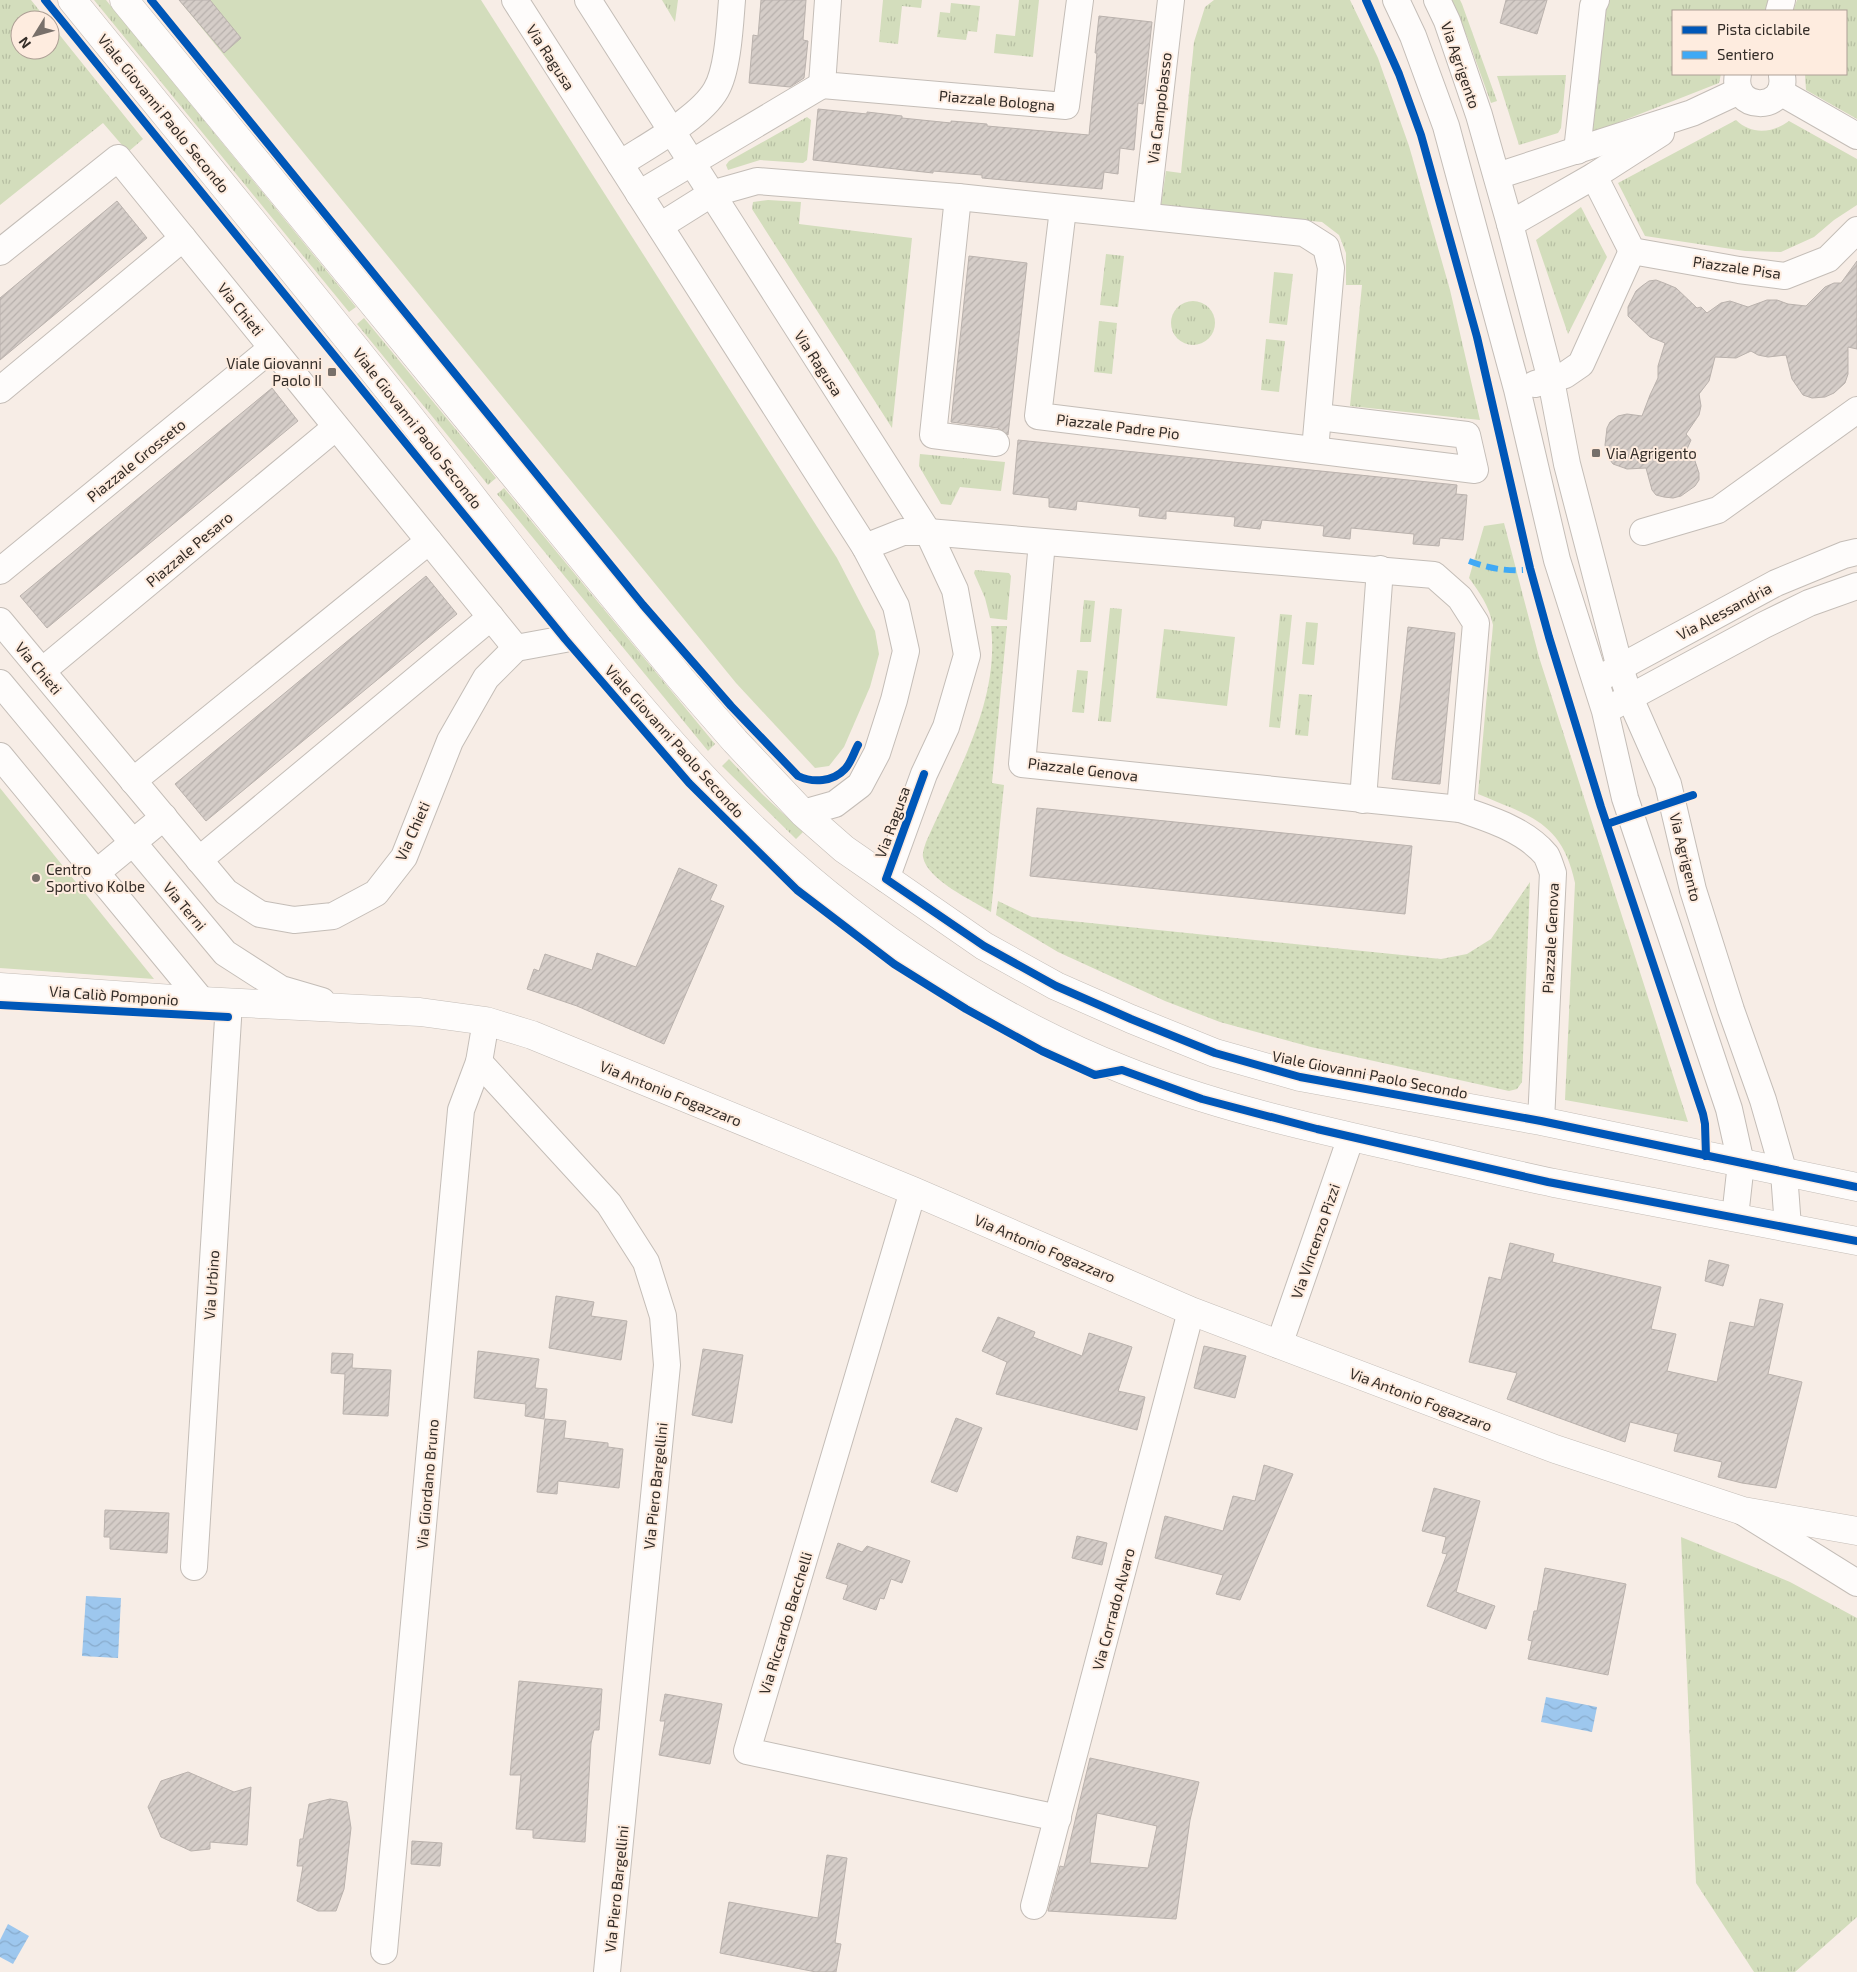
<svg xmlns="http://www.w3.org/2000/svg" width="1857" height="1972" font-family="'Exo 2',sans-serif">
<defs>
<pattern id="grass-tufts" width="24" height="20" patternUnits="userSpaceOnUse" patternTransform="scale(1.25)"><rect width="24" height="20" fill="#d3ddbc"/><path d="M3 7l-1-3M5 7V3M7 7l1-3M15 17l-1-3M17 17v-4M19 17l1-3" fill="none" stroke="#b6bea2"/></pattern>
<pattern id="garden-dots" width="8" height="8" patternUnits="userSpaceOnUse" patternTransform="scale(1.25)"><rect width="8" height="8" fill="#d3ddbc"/><path d="M2 2h.1M6 6h.1" fill="none" stroke="#b6bea2" stroke-width="1.8" stroke-linecap="round"/></pattern>
<pattern id="water-waves" width="16" height="10" patternUnits="userSpaceOnUse" patternTransform="scale(1.25)"><rect width="16" height="10" fill="#9dc7ee"/><path d="M0 5q4-4 8 0t8 0" fill="none" stroke="#88abcc"/></pattern>
<pattern id="building-hatch" width="6" height="6" patternUnits="userSpaceOnUse" patternTransform="scale(1.25)"><rect width="6" height="6" fill="#d5cdc8"/><path d="M-1 1l2-2M0 6l6-6M5 7l2-2" fill="none" stroke="#b7b0ac"/></pattern>
</defs>
<rect width="100%" height="100%" fill="#f7ede6"/>
<g fill="url(#grass-tufts)">
<path d="M 0,0 L 31,0 L 47,20 L 20,20 L 20,50 L 50,50 L 50,23 L 143,139 L 128,152 L 103,123 L 0,205 Z"/>
<path d="M 94,0 L 106,0 L 356,307 L 349,312 Z"/>
<path d="M 662,0 L 678,0 L 675,22 Z"/>
<path d="M 883,0 L 922,0 L 921,8 L 902,6 L 898,44 L 879,42 Z"/>
<path d="M 1019,0 L 1039,0 L 1033,57 L 994,53 L 996,34 L 1015,36 Z"/>
<path d="M 1214,0 L 1350,0 L 1378,58 L 1409,146 L 1450,290 L 1480,420 L 1350,406 L 1362,285 L 1346,285 L 1346,253 L 1339,235 L 1322,222 L 1163,208 L 1161,204 L 1166,171 L 1181,173 L 1194,42 L 1205,7 Z"/>
<path d="M 1451,0 L 1460,0 L 1462,4 L 1497,101 L 1491,103 L 1468,39 Z"/>
<path d="M 1608,0 L 1772,0 L 1769,11 L 1673,11 L 1673,74 L 1721,74 L 1719,83 L 1589,134 L 1606,5 Z"/>
<path d="M 1797,0 L 1857,0 L 1857,119 L 1806,90 L 1805,74 L 1846,74 L 1846,11 L 1793,11 Z"/>
<path d="M 951,3 L 980,6 L 977,32 L 968,31 L 966,40 L 937,37 L 940,12 L 950,13 Z"/>
<path d="M 1566,75 L 1561,128 L 1558,133 L 1519,145 L 1497,76 Z"/>
<path d="M 807,117 L 811,120 L 807,160 L 803,163 L 760,160 L 728,170 L 726,165 L 729,161 Z"/>
<path d="M 1736,120 C 1751,135 1773,133 1789,121 L 1857,159 L 1857,205 L 1834,220 L 1814,237 L 1781,252 L 1745,251 L 1645,236 L 1618,183 Z"/>
<path d="M 768,200 L 801,202 L 799,224 L 912,238 L 892,428 L 752,209 L 753,202 Z"/>
<path d="M 1581,207 L 1607,257 L 1568,334 L 1536,240 Z"/>
<path d="M 1106,254 L 1124,256 L 1118,307 L 1100,305 Z"/>
<path d="M 1274,272 L 1293,274 L 1287,325 L 1269,323 Z"/>
<circle cx="1193" cy="323" r="22"/>
<path d="M 364,318 L 496,478 L 488,485 L 357,324 Z"/>
<path d="M 1099,321 L 1117,323 L 1112,374 L 1094,372 Z"/>
<path d="M 1266,339 L 1285,341 L 1279,392 L 1261,390 Z"/>
<path d="M 920,454 L 1005,462 L 1001,491 L 960,487 L 951,505 L 941,504 L 919,466 Z"/>
<path d="M 504,488 L 715,744 L 708,751 L 497,494 Z"/>
<path d="M 1504,523 L 1539,657 L 1688,1122 L 1565,1100 L 1575,883 C 1562,822 1530,816 1478,794 L 1493,625 C 1489,606 1480,593 1469,578 L 1484,526 Z"/>
<path d="M 975,570 L 1009,573 L 1011,576 L 1007,620 L 990,618 L 985,598 L 974,573 Z"/>
<path d="M 1084,600 L 1095,601 L 1091,642 L 1080,642 Z"/>
<path d="M 1110,608 L 1122,609 L 1111,722 L 1098,721 Z"/>
<path d="M 1280,614 L 1292,615 L 1280,728 L 1269,727 Z"/>
<path d="M 1306,622 L 1318,623 L 1314,665 L 1302,664 Z"/>
<path d="M 1164,629 L 1235,637 L 1227,706 L 1156,698 Z"/>
<path d="M 1077,670 L 1088,671 L 1084,713 L 1072,712 Z"/>
<path d="M 1299,694 L 1312,695 L 1308,736 L 1295,735 Z"/>
<path d="M 729,759 L 762,794 L 803,832 L 796,839 L 722,766 Z"/>
<path d="M 1681,1537 L 1790,1582 L 1857,1618 L 1857,1917 L 1795,1972 L 1754,1972 L 1696,1883 Z"/>
</g>
<g fill="url(#garden-dots)">
<path d="M 991,626 L 1007,626 L 992,783 L 1004,785 L 991,912 C 972,900 927,880 923,857 C 922,852 925,846 926,842 C 956,774 1000,702 991,626 Z"/>
<path d="M 1530,882 L 1522,1082 L 1517,1089 L 1509,1091 L 1311,1047 L 1220,1022 L 1165,1001 L 1058,952 L 996,915 L 998,901 L 1032,917 L 1441,959 L 1467,954 L 1491,939 Z"/>
</g>
<g fill="#d3ddbc">
<path d="M 179,0 L 481,0 L 837,558 L 875,631 L 879,654 L 870,687 L 844,747 L 829,766 L 815,768 L 736,683 Z"/>
<path d="M 0,788 L 154,979 L 0,968 Z"/>
</g>
<g fill="url(#water-waves)">
<path d="M 86,1596 L 121,1598 L 118,1658 L 82,1656 Z"/>
<path d="M 1546,1697 L 1597,1707 L 1592,1732 L 1541,1722 Z"/>
<path d="M 8,1924 L 29,1936 L 13,1964 L 0,1957 L 0,1940 Z"/>
</g>
<g fill="url(#building-hatch)" stroke="#bab2ad" fill-rule="evenodd">
<path d="M 179,0 L 210,0 L 241,38 L 224,53 Z"/>
<path d="M 761,0 L 806,0 L 803,40 L 808,41 L 804,78 L 790,87 L 749,83 L 753,35 L 758,36 Z"/>
<path d="M 1506,0 L 1547,0 L 1537,34 L 1500,23 Z"/>
<path d="M 1099,16 L 1152,22 L 1143,104 L 1138,103 L 1134,150 L 1120,148 L 1118,174 L 1104,172 L 1102,189 L 982,178 L 982,175 L 933,171 L 933,173 L 813,160 L 818,109 L 867,114 L 867,112 L 902,116 L 902,118 L 951,123 L 951,121 L 987,124 L 987,126 L 1089,135 L 1097,53 L 1095,53 Z"/>
<path d="M 117,201 L 147,238 L 0,360 L 0,298 Z"/>
<path d="M 969,256 L 1027,263 L 1008,435 L 998,428 L 951,422 Z"/>
<path d="M 1857,261 L 1857,349 L 1848,347 L 1848,374 L 1845,383 L 1834,393 L 1825,397 L 1812,398 L 1803,395 L 1792,379 L 1786,355 L 1768,357 L 1758,355 L 1751,351 L 1736,358 L 1715,357 L 1709,381 L 1699,394 L 1701,406 L 1699,415 L 1686,434 L 1691,440 L 1687,449 L 1694,458 L 1699,473 L 1699,480 L 1695,486 L 1681,496 L 1673,498 L 1664,497 L 1656,495 L 1652,490 L 1646,468 L 1627,469 L 1613,464 L 1608,457 L 1605,445 L 1607,428 L 1610,422 L 1618,416 L 1627,414 L 1642,416 L 1650,395 L 1658,378 L 1658,366 L 1665,343 L 1650,337 L 1628,316 L 1628,307 L 1636,291 L 1642,286 L 1649,281 L 1656,280 L 1664,283 L 1676,288 L 1697,308 L 1701,307 L 1707,313 L 1721,303 L 1730,301 L 1748,307 L 1767,300 L 1777,300 L 1788,304 L 1806,306 L 1825,287 L 1834,283 L 1841,283 Z"/>
<path d="M 272,388 L 298,421 L 47,628 L 20,596 Z"/>
<path d="M 1018,440 L 1457,485 L 1456,494 L 1467,495 L 1463,540 L 1440,538 L 1439,546 L 1413,544 L 1414,534 L 1351,528 L 1350,539 L 1323,536 L 1324,526 L 1262,520 L 1260,529 L 1234,526 L 1235,517 L 1166,511 L 1166,519 L 1139,516 L 1140,508 L 1077,501 L 1076,510 L 1049,507 L 1049,498 L 1013,494 Z"/>
<path d="M 426,576 L 457,614 L 206,821 L 175,784 Z"/>
<path d="M 1408,627 L 1455,633 L 1440,784 L 1392,779 Z"/>
<path d="M 1037,808 L 1412,846 L 1405,914 L 1030,876 Z"/>
<path d="M 679,868 L 717,885 L 710,900 L 724,906 L 664,1044 L 577,1006 L 527,989 L 534,969 L 539,971 L 545,954 L 592,970 L 597,953 L 636,967 Z"/>
<path d="M 1510,1243 L 1554,1254 L 1552,1262 L 1661,1287 L 1651,1329 L 1676,1334 L 1667,1371 L 1717,1382 L 1730,1322 L 1754,1327 L 1760,1299 L 1783,1304 L 1768,1374 L 1802,1382 L 1776,1488 L 1742,1483 L 1718,1477 L 1722,1462 L 1674,1451 L 1678,1434 L 1630,1422 L 1625,1442 L 1507,1399 L 1517,1373 L 1469,1362 L 1489,1277 L 1501,1280 Z"/>
<path d="M 1709,1260 L 1729,1265 L 1723,1286 L 1705,1281 Z"/>
<path d="M 556,1296 L 594,1302 L 591,1316 L 627,1321 L 621,1360 L 549,1348 Z"/>
<path d="M 998,1317 L 1035,1332 L 1033,1337 L 1082,1356 L 1089,1333 L 1132,1347 L 1118,1391 L 1145,1397 L 1137,1430 L 996,1394 L 1007,1362 L 982,1351 Z"/>
<path d="M 1204,1346 L 1246,1356 L 1235,1398 L 1194,1388 Z"/>
<path d="M 703,1349 L 743,1355 L 732,1423 L 692,1415 Z"/>
<path d="M 478,1351 L 539,1359 L 535,1388 L 547,1389 L 544,1419 L 525,1416 L 526,1404 L 474,1398 Z"/>
<path d="M 332,1353 L 353,1354 L 352,1368 L 391,1370 L 388,1416 L 343,1414 L 345,1374 L 331,1373 Z"/>
<path d="M 956,1418 L 982,1428 L 957,1492 L 931,1482 Z"/>
<path d="M 545,1419 L 566,1421 L 564,1438 L 608,1443 L 608,1447 L 623,1449 L 619,1488 L 558,1481 L 557,1494 L 537,1492 Z"/>
<path d="M 1264,1465 L 1293,1474 L 1240,1600 L 1216,1594 L 1223,1575 L 1155,1558 L 1165,1516 L 1223,1531 L 1233,1496 L 1255,1501 Z"/>
<path d="M 1434,1488 L 1480,1501 L 1456,1592 L 1495,1606 L 1486,1629 L 1427,1606 L 1447,1554 L 1442,1553 L 1446,1537 L 1422,1531 Z"/>
<path d="M 105,1510 L 169,1513 L 167,1553 L 110,1549 L 110,1537 L 104,1537 Z"/>
<path d="M 1077,1536 L 1107,1543 L 1102,1565 L 1072,1558 Z"/>
<path d="M 838,1543 L 862,1552 L 867,1546 L 910,1561 L 902,1583 L 891,1579 L 884,1599 L 880,1598 L 876,1610 L 843,1599 L 848,1585 L 826,1578 Z"/>
<path d="M 1545,1568 L 1626,1584 L 1608,1675 L 1528,1659 L 1532,1641 L 1528,1640 L 1534,1611 L 1537,1611 Z"/>
<path d="M 519,1681 L 602,1689 L 599,1730 L 594,1730 L 591,1743 L 585,1842 L 533,1838 L 533,1830 L 516,1829 L 521,1775 L 510,1775 Z"/>
<path d="M 665,1694 L 722,1704 L 710,1764 L 659,1755 L 665,1721 L 660,1721 Z"/>
<path d="M 1090,1758 L 1199,1782 L 1190,1820 L 1176,1919 L 1048,1911 L 1060,1866 L 1064,1867 ZM 1097,1813 L 1157,1826 L 1148,1868 L 1090,1863 Z"/>
<path d="M 188,1772 L 234,1792 L 251,1787 L 247,1845 L 210,1842 L 210,1849 L 191,1851 L 161,1837 L 148,1807 L 161,1781 Z"/>
<path d="M 330,1799 L 347,1802 L 351,1828 L 344,1889 L 336,1911 L 318,1911 L 297,1901 L 303,1866 L 297,1866 L 300,1839 L 303,1839 L 309,1804 Z"/>
<path d="M 412,1841 L 442,1843 L 440,1866 L 411,1864 Z"/>
<path d="M 827,1855 L 847,1858 L 835,1943 L 841,1944 L 836,1972 L 816,1972 L 720,1953 L 729,1902 L 818,1918 Z"/>
</g>
<g fill="none" stroke-linecap="round" stroke-linejoin="round">
<g stroke="#c4bdb7" stroke-width="28">
<g id="street">
<path d="M 515,0 L 865,547 L 896,606 L 906,651 L 894,700 L 877,753 L 860,785 L 835,804 L 803,813"/>
<path d="M 588,0 L 928,532 L 955,590 L 967,655 L 946,727 L 924,774 L 886,879"/>
<path d="M 828,0 L 822,85 L 1066,106 L 1080,0"/>
<path d="M 1396,0 L 1413,36 L 1446,126 L 1517,389 L 1557,560 L 1605,711 L 1625,798 L 1729,1109 L 1741,1163 L 1735,1217"/>
<path d="M 1437,0 L 1447,21 L 1479,115 L 1510,224 L 1551,380 L 1567,464 L 1620,668 L 1630,698 L 1668,784 L 1693,890 L 1731,1010 L 1763,1100 L 1784,1173 L 1788,1227"/>
<path d="M 1779,11 L 1782,0"/>
<path d="M 1738,74 C 1730,112 1788,113 1782,76"/>
<path d="M 1780,92 L 1857,136"/>
<path d="M 1577,151 L 1593,6 L 1596,0"/>
<path d="M 620,164 C 647,146 700,118 716,90 C 728,70 730,24 732,0"/>
<path d="M 1497,176 L 1692,113 L 1739,91"/>
<path d="M 1594,176 L 1632,251 L 1739,270 L 1785,276 L 1828,259 L 1857,230"/>
<path d="M 639,194 L 822,85"/>
<path d="M 958,197 L 933,435 L 996,443"/>
<path d="M 1063,209 L 1038,416 L 1475,470 L 1467,435 L 1319,417"/>
<path d="M 1146,216 L 1171,0"/>
<path d="M 1510,224 L 1594,176 L 1661,133"/>
<path d="M 660,226 L 711,194 L 757,181 L 958,197 L 1304,233 L 1326,247 L 1331,268 L 1315,450"/>
<path d="M 0,252 L 118,158 L 516,648"/>
<path d="M 1535,384 L 1565,375 L 1581,364 L 1632,251"/>
<path d="M 0,390 L 183,238"/>
<path d="M 1643,532 L 1718,510 L 1857,410"/>
<path d="M 1042,542 L 1022,764 L 1460,809 C 1490,819 1525,830 1546,855 C 1549,860 1551,868 1553,873 L 1541,1121"/>
<path d="M 865,547 L 903,532 L 928,532 L 1434,575 L 1460,598 L 1476,623 L 1460,809"/>
<path d="M 0,571 L 272,348"/>
<path d="M 0,621 L 226,892 L 260,914 L 294,920 L 333,916 L 376,893 L 404,857 L 450,741 L 486,678 L 516,648 L 565,639 L 579,632"/>
<path d="M 42,671 L 336,427"/>
<path d="M 1604,676 L 1776,583 L 1844,555 L 1857,552"/>
<path d="M 0,683 L 225,953 L 281,989 L 322,1001"/>
<path d="M 1614,706 L 1764,625 L 1809,603 L 1857,586"/>
<path d="M 0,756 L 202,1001"/>
<path d="M 133,781 L 429,541"/>
<path d="M 1363,800 L 1380,569"/>
<path d="M 199,860 L 491,617"/>
<path d="M 96,873 L 164,817"/>
<path d="M 479,1062 L 609,1204 L 646,1262 L 663,1316 L 667,1365 L 607,1972"/>
<path d="M 913,1191 L 747,1751 L 1058,1818"/>
<path d="M 1279,1345 L 1351,1137"/>
<path d="M 1743,1512 L 1857,1583"/>
<path d="M 194,1567 L 229,1003"/>
<path d="M 1034,1906 L 1191,1311"/>
<path d="M 384,1951 L 461,1110 L 479,1062 L 486,1021"/>
</g>
</g>
<g stroke="#c4bdb7" stroke-width="29">
<g id="secondary">
<path d="M 72,0 C 185,139 299,276 410,417 C 511,545 608,678 721,796 C 832,911 975,1011 1124,1070 C 1216,1107 1313,1128 1409,1150 C 1458,1161 1506,1173 1554,1183 C 1655,1203 1756,1221 1857,1241"/>
<path d="M 124,0 L 681,679 L 735,741 L 803,813 L 844,849 L 984,946 L 1056,986 L 1131,1019 L 1215,1053 L 1300,1077 L 1541,1121 L 1857,1187"/>
<path d="M 0,987 L 202,1001 L 420,1012 L 486,1021 L 532,1035 L 913,1191 L 1191,1311 L 1555,1449 L 1743,1511 L 1857,1531"/>
</g>
</g>
<use href="#street" stroke="#fefcfb" stroke-width="26"/>
<use href="#secondary" stroke="#fefcfb" stroke-width="28"/>
<path stroke="#3fa9f5" stroke-width="6" stroke-dasharray="12 6" stroke-linecap="butt" d="M 1469,561 C 1488,568 1503,571 1523,570"/>
<g stroke="#feecdf" stroke-width="11">
<g id="cycleway">
<path d="M 45,0 L 565,639 L 689,783 L 797,890 L 894,964 L 966,1009 L 1042,1051 L 1095,1075 L 1122,1070 L 1202,1099 L 1317,1129 L 1548,1182 L 1857,1241"/>
<path d="M 151,0 L 643,605 L 731,706 L 798,776 C 813,783 833,782 845,769 C 851,763 854,752 858,745"/>
<path d="M 1366,0 L 1399,74 L 1421,135 L 1477,337 L 1530,568 L 1549,637 L 1601,807 L 1703,1114 L 1705,1124 L 1706,1156"/>
<path d="M 924,774 L 886,879 L 984,946 L 1056,986 L 1131,1019 L 1215,1053 L 1300,1077 L 1541,1121 L 1857,1187"/>
<path d="M 1607,824 L 1693,795"/>
<path d="M 0,1005 L 228,1017"/>
</g>
</g>
<use href="#cycleway" stroke="#0057b8" stroke-width="8"/>
</g>
<g fill="#78706a" stroke="#feecdf" stroke-width="2">
<rect x="327" y="367" width="10" height="10" rx="2.5"/>
<rect x="1591" y="448" width="10" height="10" rx="2.5"/>
<circle cx="36" cy="878" r="5"/>
</g>
<g text-anchor="middle" dominant-baseline="central" stroke-width="4" stroke-linejoin="round" paint-order="stroke">
<g font-size="15" fill="#332c27" stroke="#feecdf">
<text transform="translate(551 57) rotate(57)">Via Ragusa</text>
<text transform="translate(1461 65) rotate(71)">Via Agrigento</text>
<text transform="translate(997 100) rotate(5)">Piazzale Bologna</text>
<text transform="translate(1159 108) rotate(-83)">Via Campobasso</text>
<text transform="translate(164 113) rotate(51)">Viale Giovanni Paolo Secondo</text>
<text transform="translate(1737 267) rotate(8)">Piazzale Pisa</text>
<text transform="translate(241 309) rotate(51)">Via Chieti</text>
<text transform="translate(819 363) rotate(57)">Via Ragusa</text>
<text transform="translate(1118 426) rotate(7)">Piazzale Padre Pio</text>
<text transform="translate(418 428) rotate(52)">Viale Giovanni Paolo Secondo</text>
<text transform="translate(136 460) rotate(-39)">Piazzale Grosseto</text>
<text transform="translate(189 549) rotate(-40)">Piazzale Pesaro</text>
<text transform="translate(1724 611) rotate(-28)">Via Alessandria</text>
<text transform="translate(39 668) rotate(50)">Via Chieti</text>
<text transform="translate(675 741) rotate(48)">Viale Giovanni Paolo Secondo</text>
<text transform="translate(1083 769) rotate(7)">Piazzale Genova</text>
<text transform="translate(892 822) rotate(-70)">Via Ragusa</text>
<text transform="translate(412 831) rotate(-66)">Via Chieti</text>
<text transform="translate(1686 857) rotate(76)">Via Agrigento</text>
<text transform="translate(185 906) rotate(50)">Via Terni</text>
<text transform="translate(1550 938) rotate(-87)">Piazzale Genova</text>
<text transform="translate(114 995) rotate(4)">Via Caliò Pomponio</text>
<text transform="translate(1370 1074) rotate(11)">Viale Giovanni Paolo Secondo</text>
<text transform="translate(671 1093) rotate(22)">Via Antonio Fogazzaro</text>
<text transform="translate(1315 1241) rotate(-71)">Via Vincenzo Pizzi</text>
<text transform="translate(1045 1248) rotate(23)">Via Antonio Fogazzaro</text>
<text transform="translate(211 1285) rotate(-86)">Via Urbino</text>
<text transform="translate(1421 1399) rotate(21)">Via Antonio Fogazzaro</text>
<text transform="translate(427 1484) rotate(-85)">Via Giordano Bruno</text>
<text transform="translate(655 1486) rotate(-84)">Via Piero Bargellini</text>
<text transform="translate(1113 1609) rotate(-75)">Via Corrado Alvaro</text>
<text transform="translate(785 1623) rotate(-73)">Via Riccardo Bacchelli</text>
<text transform="translate(616 1889) rotate(-84)">Via Piero Bargellini</text>
</g>
<g font-size="15" fill="#332c27" stroke="#feecdf" text-anchor="start">
<text x="322" y="363" text-anchor="end">Viale Giovanni<tspan x="322" dy="17">Paolo II</tspan></text>
<text x="1606" y="453">Via Agrigento</text>
<text x="46" y="869">Centro<tspan x="46" dy="17">Sportivo Kolbe</tspan></text>
</g>
</g>
<rect x="1672" y="10" width="175" height="65" fill="#feecdf" stroke="#ad9f95"/>
<rect x="1682" y="26" width="25" height="8" fill="#0057b8" stroke="#ad9f95"/>
<text x="1717" y="35" font-size="15" fill="#332c27">Pista ciclabile</text>
<rect x="1682" y="51" width="25" height="8" fill="#3fa9f5" stroke="#ad9f95"/>
<text x="1717" y="60" font-size="15" fill="#332c27">Sentiero</text>
<g transform="translate(35 35) rotate(233)"><circle r="24" fill="#feecdf" stroke="#ad9f95"/>
<path d="M0-4L9 19L0 12L-9 19Z" fill="#78706a"/>
<text y="-8" font-size="14" font-weight="bold" text-anchor="middle" fill="#332c27">N</text>
</g>
</svg>
